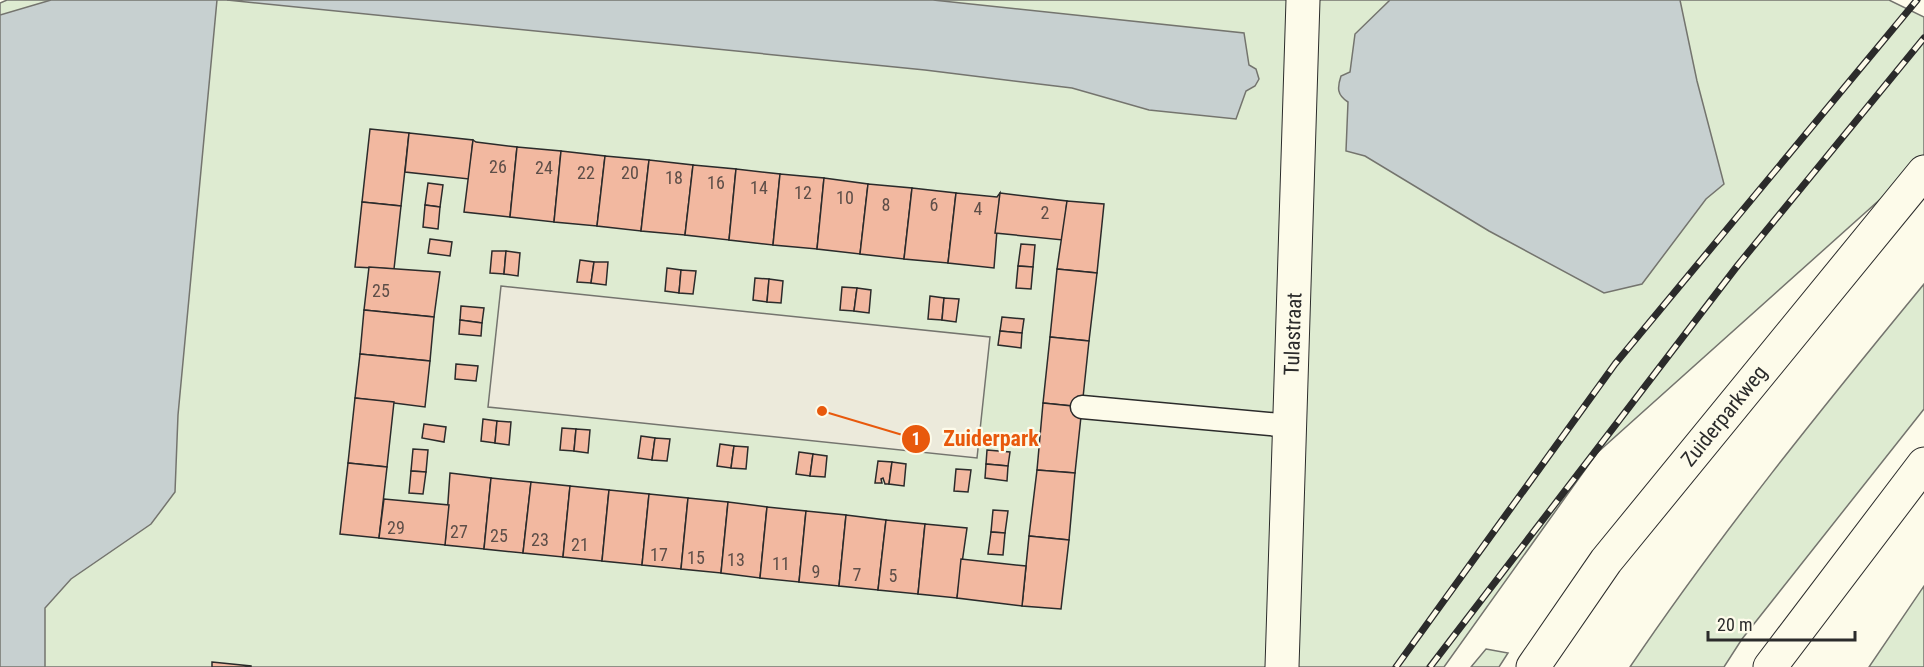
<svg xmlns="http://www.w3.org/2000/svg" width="1924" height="667" font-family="'Roboto Condensed',sans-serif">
<rect width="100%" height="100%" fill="#fdfbea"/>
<g fill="#deebd1" stroke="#74746e" stroke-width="1.5">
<path d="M 7,0 L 1889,0 L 1924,17 L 1924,160 L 1597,453 L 1444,667 L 0,667 L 0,3 Z"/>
<path d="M 1924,284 L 1924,409 L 1742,639 L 1724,667 L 1630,667 C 1720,534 1822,408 1924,284 Z"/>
<path d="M 1924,586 L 1924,667 L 1869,667 Z"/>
<path d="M 1486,649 L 1508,653 L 1499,667 L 1471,667 Z"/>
</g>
<path fill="#eceadb" stroke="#74746e" stroke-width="1.5" d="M 501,286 L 990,337 L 977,458 L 488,407 Z"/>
<g fill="#c7d0d0" stroke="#74746e" stroke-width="1.5">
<path d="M 51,0 L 217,0 L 178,415 L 175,492 L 151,524 L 71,579 L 45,608 L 45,667 L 0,667 L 0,15 Z"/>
<path d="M 227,0 L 933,0 L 1244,33 L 1249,65 L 1256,69 L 1259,79 L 1255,86 L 1246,91 L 1236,119 L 1149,110 L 1072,88 L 925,70 Z"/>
<path d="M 1390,0 L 1680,0 L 1697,81 L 1724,184 L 1706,199 L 1642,284 L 1604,293 L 1489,231 L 1365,156 L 1346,151 L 1348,102 C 1337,95 1337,88 1341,76 L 1350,72 L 1355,34 Z"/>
</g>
<g fill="#f2b8a0" stroke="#2b2b2b" stroke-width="1.5">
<path d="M 370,129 L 409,133 L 401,206 L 362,202 Z"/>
<path d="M 409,133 L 473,140 L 469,179 L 405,172 Z"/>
<path d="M 473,140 L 476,142 L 517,147 L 510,217 L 464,212 Z"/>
<path d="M 517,147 L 561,151 L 554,222 L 510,217 Z"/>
<path d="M 561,151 L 605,156 L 597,226 L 554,222 Z"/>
<path d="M 605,156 L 649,160 L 641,231 L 597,226 Z"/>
<path d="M 649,160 L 693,165 L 685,235 L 641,231 Z"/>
<path d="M 693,165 L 736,169 L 729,240 L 685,235 Z"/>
<path d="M 736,169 L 780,174 L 773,245 L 729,240 Z"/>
<path d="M 780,174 L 824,178 L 817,249 L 773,245 Z"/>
<path d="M 824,178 L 868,184 L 860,254 L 817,249 Z"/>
<path d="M 428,183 L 443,185 L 440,207 L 425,205 Z"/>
<path d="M 868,184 L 912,188 L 904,259 L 860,254 Z"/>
<path d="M 912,188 L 956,193 L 948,263 L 904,259 Z"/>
<path d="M 956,193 L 997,197 L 1000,193 L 994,268 L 948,263 Z"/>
<path d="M 1000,193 L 1067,201 L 1063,240 L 995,233 Z"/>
<path d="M 1067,201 L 1104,204 L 1097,273 L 1057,269 Z"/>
<path d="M 362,202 L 401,206 L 394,269 L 355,267 Z"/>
<path d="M 425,205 L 440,207 L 438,229 L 423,227 Z"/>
<path d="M 430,239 L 452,242 L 450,256 L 428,253 Z"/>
<path d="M 1021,244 L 1035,245 L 1033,267 L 1018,266 Z"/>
<path d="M 492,251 L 506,251 L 504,274 L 490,273 Z"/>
<path d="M 506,251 L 520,253 L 518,276 L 504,274 Z"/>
<path d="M 580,260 L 594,262 L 591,283 L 577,282 Z"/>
<path d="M 594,262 L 608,262 L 606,285 L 591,283 Z"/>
<path d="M 1018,266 L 1033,267 L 1031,289 L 1016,288 Z"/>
<path d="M 369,267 L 440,272 L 434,317 L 364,310 Z"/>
<path d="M 667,268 L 681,270 L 679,293 L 665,291 Z"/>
<path d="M 1057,269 L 1097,273 L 1089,341 L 1050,337 Z"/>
<path d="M 681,270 L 696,271 L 693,294 L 679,293 Z"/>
<path d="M 755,278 L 769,279 L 767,302 L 753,300 Z"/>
<path d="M 769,279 L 783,281 L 781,303 L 767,302 Z"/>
<path d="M 842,287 L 857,288 L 854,311 L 840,310 Z"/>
<path d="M 857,288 L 871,290 L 869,313 L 854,311 Z"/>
<path d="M 930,296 L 944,298 L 942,320 L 928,319 Z"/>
<path d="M 944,298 L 959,299 L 956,322 L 942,320 Z"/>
<path d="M 461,306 L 484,308 L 482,323 L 460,320 Z"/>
<path d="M 364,310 L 434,317 L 430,361 L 360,354 Z"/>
<path d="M 1002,317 L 1024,319 L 1022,333 L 1000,331 Z"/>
<path d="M 460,320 L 482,323 L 481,336 L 459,334 Z"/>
<path d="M 1000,331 L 1022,333 L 1021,348 L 998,345 Z"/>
<path d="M 1050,337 L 1089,341 L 1082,407 L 1043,403 Z"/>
<path d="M 360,354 L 430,361 L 425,407 L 355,398 Z"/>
<path d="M 456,364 L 478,366 L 476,381 L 455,379 Z"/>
<path d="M 355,398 L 394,402 L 387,467 L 348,463 Z"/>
<path d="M 1043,403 L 1082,407 L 1075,473 L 1037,470 Z"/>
<path d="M 483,419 L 497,421 L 495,443 L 481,441 Z"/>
<path d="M 497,421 L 511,422 L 509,445 L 495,443 Z"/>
<path d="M 424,424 L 446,427 L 444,442 L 422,438 Z"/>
<path d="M 562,428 L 576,429 L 574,451 L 560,450 Z"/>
<path d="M 576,429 L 590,430 L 588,453 L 574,451 Z"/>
<path d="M 641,436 L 655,438 L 652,460 L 638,458 Z"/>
<path d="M 655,438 L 670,439 L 667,461 L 652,460 Z"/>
<path d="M 720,444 L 734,446 L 731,468 L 717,466 Z"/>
<path d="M 734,446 L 748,447 L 746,469 L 731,468 Z"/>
<path d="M 413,449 L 428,450 L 426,472 L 411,471 Z"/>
<path d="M 987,450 L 1010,452 L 1008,466 L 986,464 Z"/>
<path d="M 799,452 L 813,454 L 810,476 L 796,474 Z"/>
<path d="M 813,454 L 827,456 L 825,477 L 810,476 Z"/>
<path d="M 878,461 L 892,462 L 889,484 L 885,484 L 883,478 L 881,479 L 882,483 L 875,483 Z"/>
<path d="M 892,462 L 906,464 L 904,486 L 889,484 Z"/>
<path d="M 348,463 L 387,467 L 379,538 L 340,534 Z"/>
<path d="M 986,464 L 1008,466 L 1007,481 L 985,478 Z"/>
<path d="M 956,469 L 971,470 L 968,492 L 954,491 Z"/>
<path d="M 1037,470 L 1075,473 L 1069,540 L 1029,536 Z"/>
<path d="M 411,471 L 426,472 L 423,494 L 409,493 Z"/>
<path d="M 450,473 L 491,478 L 484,549 L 445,545 Z"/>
<path d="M 491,478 L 531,482 L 523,553 L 484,549 Z"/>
<path d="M 531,482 L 570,486 L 563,557 L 523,553 Z"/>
<path d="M 570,486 L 609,490 L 602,561 L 563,557 Z"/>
<path d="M 609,490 L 649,494 L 642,565 L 602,561 Z"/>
<path d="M 649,494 L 688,498 L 681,569 L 642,565 Z"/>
<path d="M 688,498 L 728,502 L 721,573 L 681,569 Z"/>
<path d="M 384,499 L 449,505 L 445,545 L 379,538 Z"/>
<path d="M 728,502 L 767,507 L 760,578 L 721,573 Z"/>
<path d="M 767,507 L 806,511 L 799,582 L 760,578 Z"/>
<path d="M 993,510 L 1008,511 L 1005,533 L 991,532 Z"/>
<path d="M 806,511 L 846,515 L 839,586 L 799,582 Z"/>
<path d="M 846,515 L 886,520 L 878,590 L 839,586 Z"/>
<path d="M 886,520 L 925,524 L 918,594 L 878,590 Z"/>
<path d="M 925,524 L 967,528 L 957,598 L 918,594 Z"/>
<path d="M 991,532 L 1005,533 L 1003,555 L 988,554 Z"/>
<path d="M 1029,536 L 1069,540 L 1061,609 L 1022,606 Z"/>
<path d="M 961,559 L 1026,566 L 1022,606 L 957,598 Z"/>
<path d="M 212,662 L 251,666 L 251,667 L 212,667 Z"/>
</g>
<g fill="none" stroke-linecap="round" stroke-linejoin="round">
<g stroke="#2b2b2b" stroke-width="25">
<path id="service" d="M 1082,407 L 1291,426"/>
</g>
<g stroke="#2b2b2b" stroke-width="35">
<path id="minor" d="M 1282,667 L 1303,0"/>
</g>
<g stroke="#2b2b2b" stroke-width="35">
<g id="secondary">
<path d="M 1533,667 L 1606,561 L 1924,172"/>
<path d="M 1770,667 L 1924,464"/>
</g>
</g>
<use href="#service" stroke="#fdfbea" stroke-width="22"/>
<use href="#minor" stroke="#fdfbea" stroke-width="33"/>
<use href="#secondary" stroke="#fdfbea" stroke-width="33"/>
<g stroke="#2b2b2b" stroke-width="7">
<g id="rail">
<path d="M 1396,667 L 1615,364 L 1917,0"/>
<path d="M 1430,667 L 1738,265 L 1924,38"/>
</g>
</g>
<use href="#rail" stroke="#fdfbea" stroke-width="4.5" stroke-dasharray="14" stroke-linecap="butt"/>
</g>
<g text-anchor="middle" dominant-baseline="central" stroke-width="4.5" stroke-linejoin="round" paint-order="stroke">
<g font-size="18" fill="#5d4e48">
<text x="498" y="166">26</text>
<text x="544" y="167">24</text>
<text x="586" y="172">22</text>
<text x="630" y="172">20</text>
<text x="674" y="177">18</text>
<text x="716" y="182">16</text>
<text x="759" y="187">14</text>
<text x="803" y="192">12</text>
<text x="845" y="197">10</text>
<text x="886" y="204">8</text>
<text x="934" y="204">6</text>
<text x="978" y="208">4</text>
<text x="1045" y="212">2</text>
<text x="381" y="290">25</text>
<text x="396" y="527">29</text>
<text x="459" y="531">27</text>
<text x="499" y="535">25</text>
<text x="540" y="539">23</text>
<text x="580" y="544">21</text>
<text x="659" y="554">17</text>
<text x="696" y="557">15</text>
<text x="736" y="559">13</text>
<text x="781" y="563">11</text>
<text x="816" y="571">9</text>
<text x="857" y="574">7</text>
<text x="893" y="575">5</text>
</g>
<g font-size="21" fill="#2b2b2b" stroke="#fdfbea">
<text transform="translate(1293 334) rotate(-88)">Tulastraat</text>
<text transform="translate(1724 416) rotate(-51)">Zuiderparkweg</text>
</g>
</g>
<path fill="none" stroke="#e8590c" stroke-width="2" d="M822 411L916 439"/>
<g fill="#e8590c" stroke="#fdfbea" stroke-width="2">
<circle cx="822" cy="411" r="6"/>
<circle cx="916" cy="439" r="15"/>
</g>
<g font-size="18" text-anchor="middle" font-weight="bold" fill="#fff">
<text x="916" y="445">1</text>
</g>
<g font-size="22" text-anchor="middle" font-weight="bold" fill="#e8590c" stroke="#fdfbea" stroke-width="4.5" stroke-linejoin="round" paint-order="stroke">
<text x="991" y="446">Zuiderpark</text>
</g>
<path d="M1708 631v9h147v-9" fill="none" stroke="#2b2b2b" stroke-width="3"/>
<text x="1717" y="631" font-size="18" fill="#2b2b2b" stroke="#fdfbea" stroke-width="4.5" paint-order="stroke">20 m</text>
</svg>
